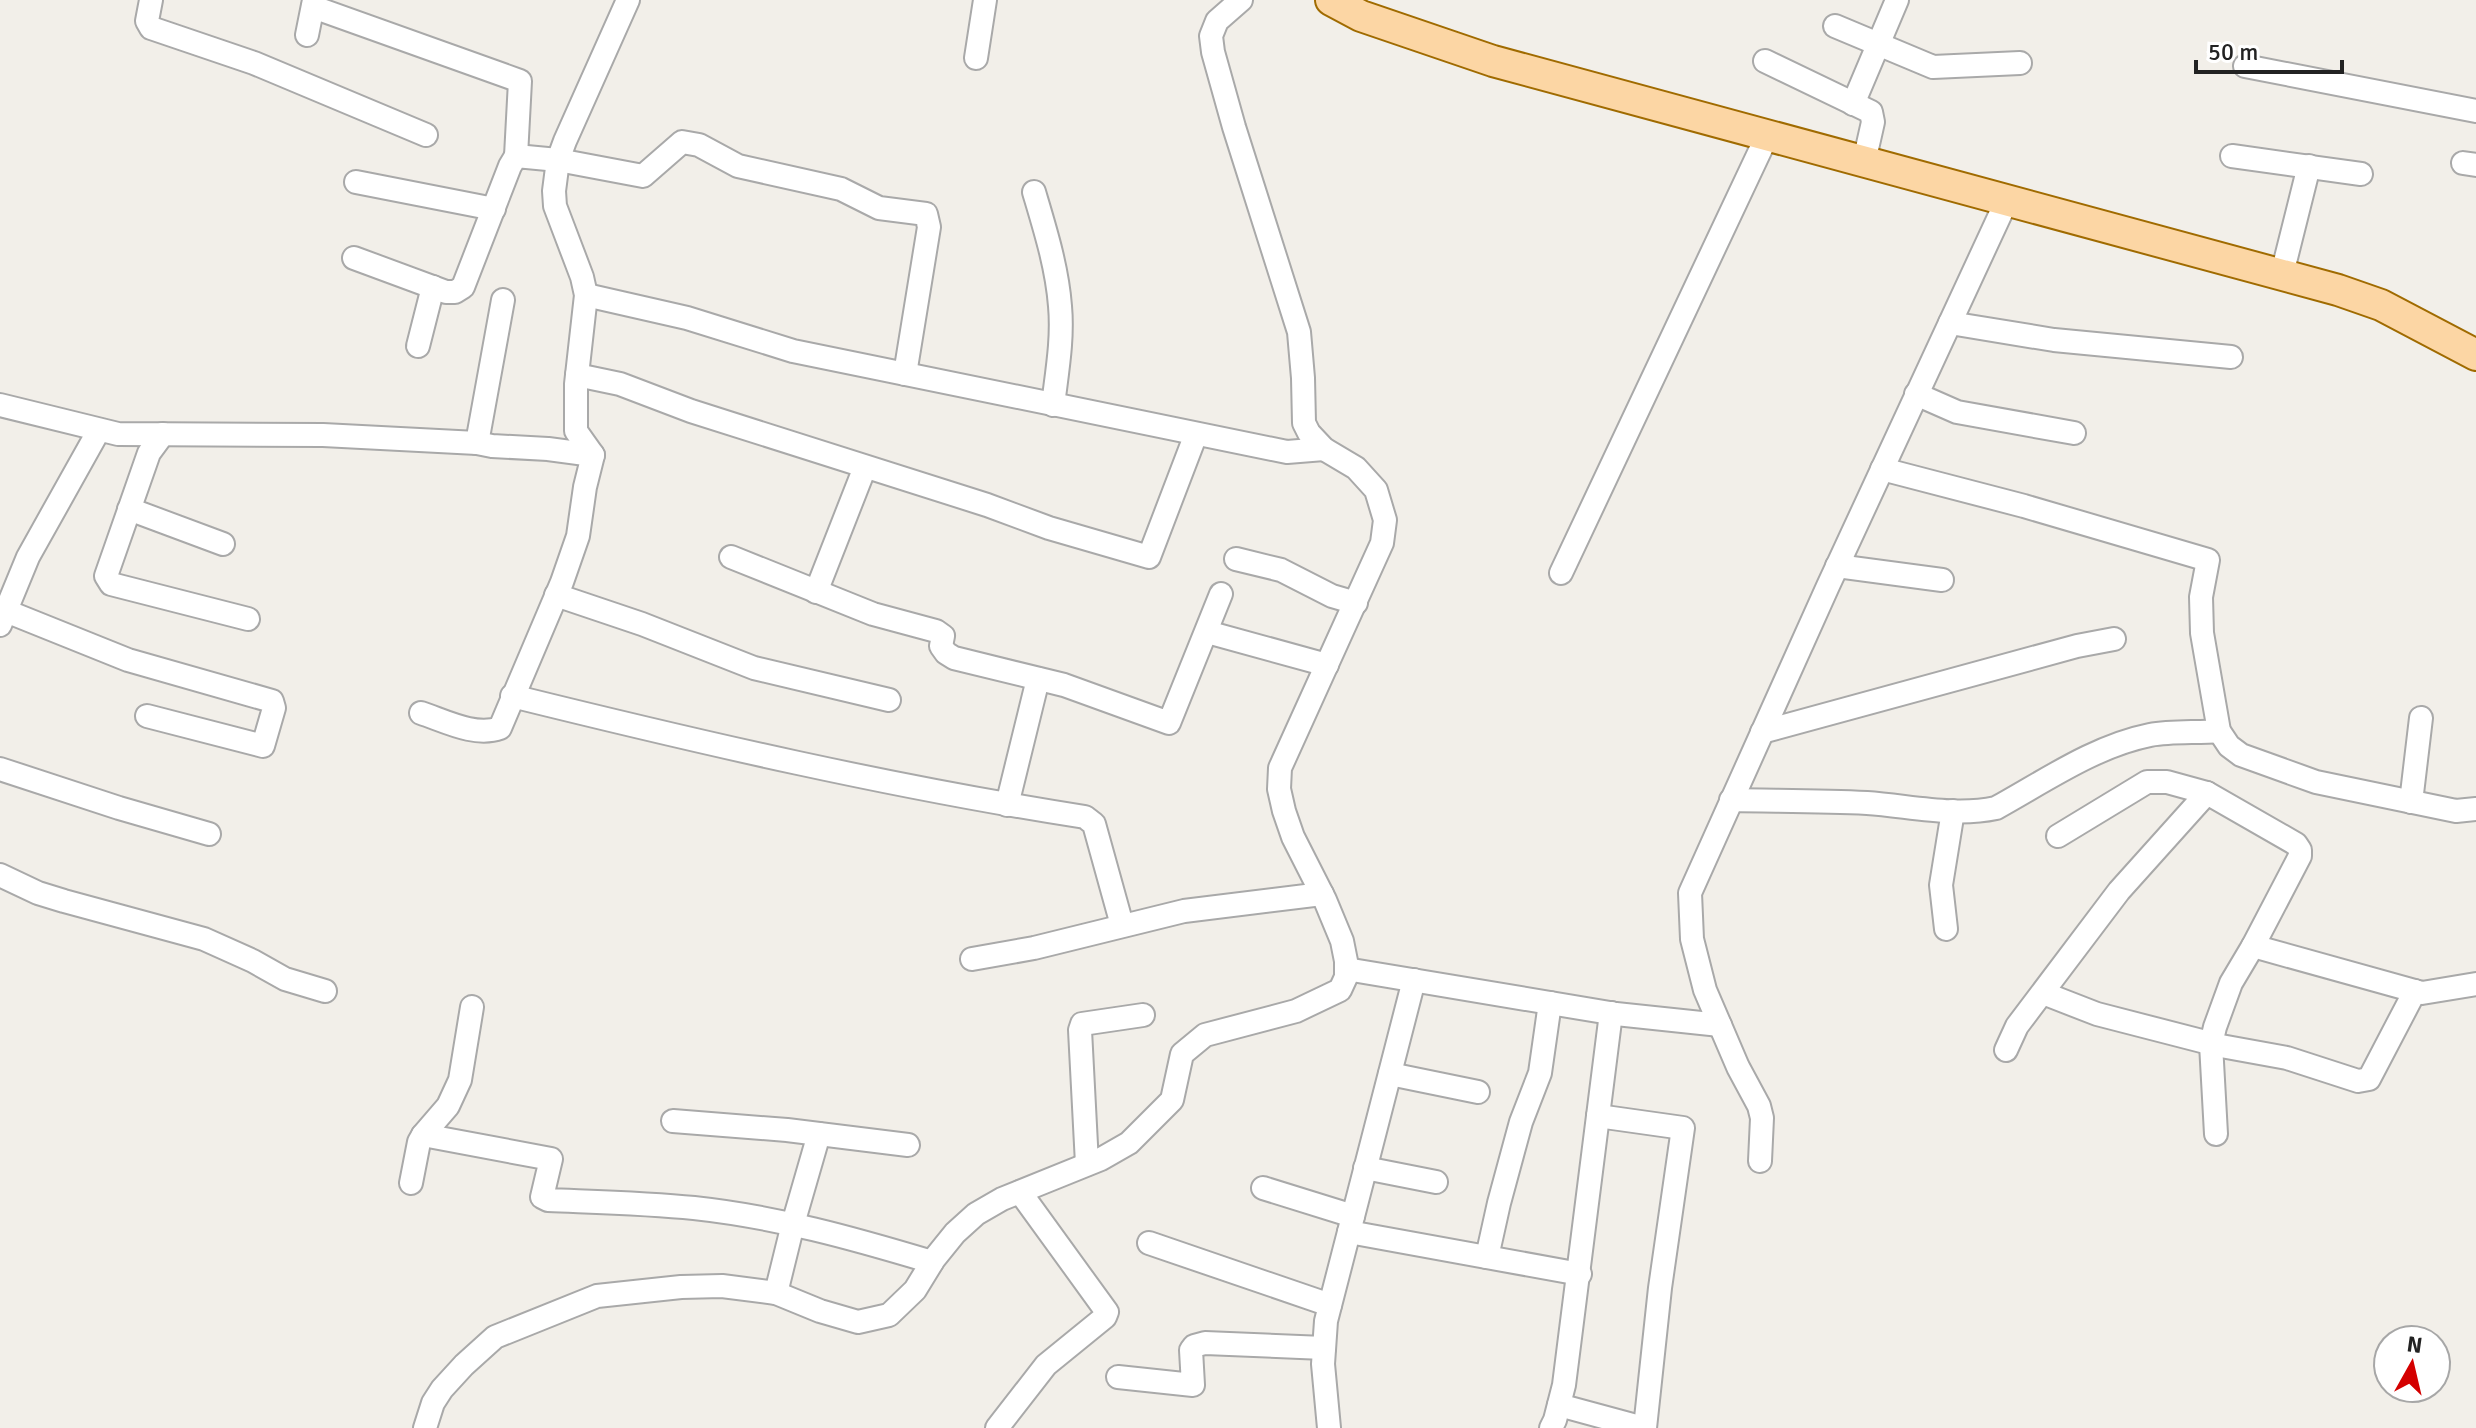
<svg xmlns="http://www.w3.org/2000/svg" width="2476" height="1428" font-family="Signika,sans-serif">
<rect width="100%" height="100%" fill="#f2efe9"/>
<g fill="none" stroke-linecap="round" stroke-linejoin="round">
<g stroke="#a9a9a9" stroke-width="26">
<g id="minor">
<path d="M 151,0 L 147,21 L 151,28 L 254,63 L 426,135"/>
<path d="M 313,7 L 520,81 L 516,156"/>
<path d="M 1835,26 L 1933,67 L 2020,63"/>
<path d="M 307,35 L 314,0"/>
<path d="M 976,58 L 985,0"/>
<path d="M 1765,61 L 1871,112 L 1873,122 L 1864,162"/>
<path d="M 2245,66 L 2476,111"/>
<path d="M 1853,104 L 1897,0"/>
<path d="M 2232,156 L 2361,174"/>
<path d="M 2463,163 L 2476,165"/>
<path d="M 356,182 L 494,209"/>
<path d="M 1034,192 C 1045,229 1057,267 1060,306 C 1063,339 1057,372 1053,405"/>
<path d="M 354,258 L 446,292 L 455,292 L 463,287 L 510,166 L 516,156 L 558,160 L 643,176 L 682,142 L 699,145 L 738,166 L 841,189 L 879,208 L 926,214 L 929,227 L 905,374"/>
<path d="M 2282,274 L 2309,166"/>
<path d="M 586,295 L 687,318 L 793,351 L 1287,452 L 1324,449"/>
<path d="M 1950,323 L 2054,340 L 2231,357"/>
<path d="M 418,346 L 433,287"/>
<path d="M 577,375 L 620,384 L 691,411 L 987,505 L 1049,528 L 1149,557 L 1196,434"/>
<path d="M 1916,394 L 1957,412 L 2074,433"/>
<path d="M 0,405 L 118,434 L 323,435 L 477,443 L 492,446 L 548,449 L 593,455"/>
<path d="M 163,434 L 149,453 L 106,576 L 111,584 L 248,619"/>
<path d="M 477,443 L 503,300"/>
<path d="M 1882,469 L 2024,506 L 2208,560 L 2201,597 L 2202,633 L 2219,731 L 2229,746 L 2241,755 L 2316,782 L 2456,811 L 2476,809"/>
<path d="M 129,509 L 223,544"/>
<path d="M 731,557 L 873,614 L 936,631 L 943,636 L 941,646 L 946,653 L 954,658 L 1064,685 L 1169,723 L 1221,594"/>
<path d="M 1236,559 L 1281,570 L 1332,596 L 1356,603"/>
<path d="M 1837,566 L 1942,580"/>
<path d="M 1561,573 L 1767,136"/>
<path d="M 816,592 L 865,467"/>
<path d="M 556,595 L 642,624 L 754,668 L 889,700"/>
<path d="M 6,611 L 128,660 L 272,701 L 274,708 L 263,746 L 147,716"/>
<path d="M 0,625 L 28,557 L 99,430"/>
<path d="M 1207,632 L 1327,665"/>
<path d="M 512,696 C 702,743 892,787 1085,817 L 1094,824 L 1122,925"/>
<path d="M 421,713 C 445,721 475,737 500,728 L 562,582 L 578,536 L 585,487 L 593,455 L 576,431 L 576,384 L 586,295 L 582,277 L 555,206 L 554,191 L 558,160 L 565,141 L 628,0"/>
<path d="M 1762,732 L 2077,646 L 2114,639"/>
<path d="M 0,769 L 119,808 L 209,834"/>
<path d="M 1731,800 C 1777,801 1822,801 1867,803 C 1910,806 1954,817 1996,808 C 2045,781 2095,746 2150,735 C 2172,731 2197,733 2219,731"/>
<path d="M 2411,802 L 2421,718"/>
<path d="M 1007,805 L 1038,679"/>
<path d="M 2058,836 L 2147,782 L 2167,782 L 2207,793"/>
<path d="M 0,875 L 38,893 L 64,901 L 204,939 L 253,961 L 285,979 L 325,991"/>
<path d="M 1946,929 L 1941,885 L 1953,811"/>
<path d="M 2253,946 L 2422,993 L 2476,984"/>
<path d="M 972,959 L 1034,948 L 1184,911 L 1322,894"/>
<path d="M 1346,969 L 1616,1014 L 1720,1025"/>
<path d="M 2043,993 L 2097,1014 L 2221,1046 L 2287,1058 L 2358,1081 L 2369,1079 L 2415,991"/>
<path d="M 2006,1050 L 2017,1026 L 2119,891 L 2207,793 L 2296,844 L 2300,850 L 2300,856 L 2253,946 L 2231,983 L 2215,1027 L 2211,1044 L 2216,1134"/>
<path d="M 1390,1074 L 1478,1092"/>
<path d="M 1598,1116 L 1683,1128 L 1660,1288 L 1645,1428"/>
<path d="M 673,1121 L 787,1130 L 908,1145"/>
<path d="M 423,1135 L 551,1159 L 542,1197 L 548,1200 C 596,1202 646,1203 694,1208 C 777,1217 852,1238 932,1262"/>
<path d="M 1760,1161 L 1762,1118 L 1759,1106 L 1738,1067 L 1705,990 L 1692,939 L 1690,893 L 1828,586 L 2007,200"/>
<path d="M 1087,1164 L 1080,1030 L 1082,1024 L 1143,1015"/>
<path d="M 1365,1168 L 1436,1182"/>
<path d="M 411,1183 L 419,1142 L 423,1135 L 448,1106 L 460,1080 L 472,1007"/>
<path d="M 1263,1188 L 1353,1216"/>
<path d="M 1349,1232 L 1580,1274"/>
<path d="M 1149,1243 L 1330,1305"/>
<path d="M 1487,1257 L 1499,1203 L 1521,1122 L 1540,1073 L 1550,1003"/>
<path d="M 776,1293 L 793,1224 L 819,1134"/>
<path d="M 1118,1377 L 1193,1385 L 1191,1350 L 1194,1346 L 1205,1343 L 1324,1348"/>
<path d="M 1559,1405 L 1644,1428"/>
<path d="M 425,1428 L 433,1403 L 442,1389 L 464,1365 L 495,1337 L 597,1296 L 681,1287 L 722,1286 L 776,1293 L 820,1311 L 858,1322 L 889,1315 L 915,1290 L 934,1259 L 955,1233 L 976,1214 L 1002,1199 L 1101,1159 L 1129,1143 L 1172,1100 L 1182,1054 L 1205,1035 L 1296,1011 L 1340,990 L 1346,977 L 1346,961 L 1342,941 L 1325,900 L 1293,837 L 1284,811 L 1279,789 L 1280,768 L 1382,543 L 1385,520 L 1376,490 L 1356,468 L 1324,449 L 1309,433 L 1304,423 L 1303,378 L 1299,332 L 1234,127 L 1213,52 L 1211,36 L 1217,21 L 1241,0"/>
<path d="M 997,1428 L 1046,1365 L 1105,1317 L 1107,1312 L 1020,1192"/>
<path d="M 1329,1428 L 1323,1364 L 1326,1321 L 1414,980"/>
<path d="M 1551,1428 L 1555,1420 L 1564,1385 L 1611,1013"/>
</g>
</g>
<g stroke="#a06b00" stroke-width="34">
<path id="major" d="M 1331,0 L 1361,16 L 1493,61 L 2338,290 L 2381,305 L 2476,355"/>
</g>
<use href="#minor" stroke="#fff" stroke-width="22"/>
<use href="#major" stroke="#fcd6a4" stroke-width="30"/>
</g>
<g transform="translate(2412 1364) rotate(8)"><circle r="38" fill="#ffffff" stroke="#a7a7a7" stroke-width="2"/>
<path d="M0-6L14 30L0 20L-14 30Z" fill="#d40000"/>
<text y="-12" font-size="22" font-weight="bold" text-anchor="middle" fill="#222222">N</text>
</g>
<path d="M2196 60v12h146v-12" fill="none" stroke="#222222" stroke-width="4"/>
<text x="2208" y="60" font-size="24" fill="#222222" stroke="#ffffff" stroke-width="6" paint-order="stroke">50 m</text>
</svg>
